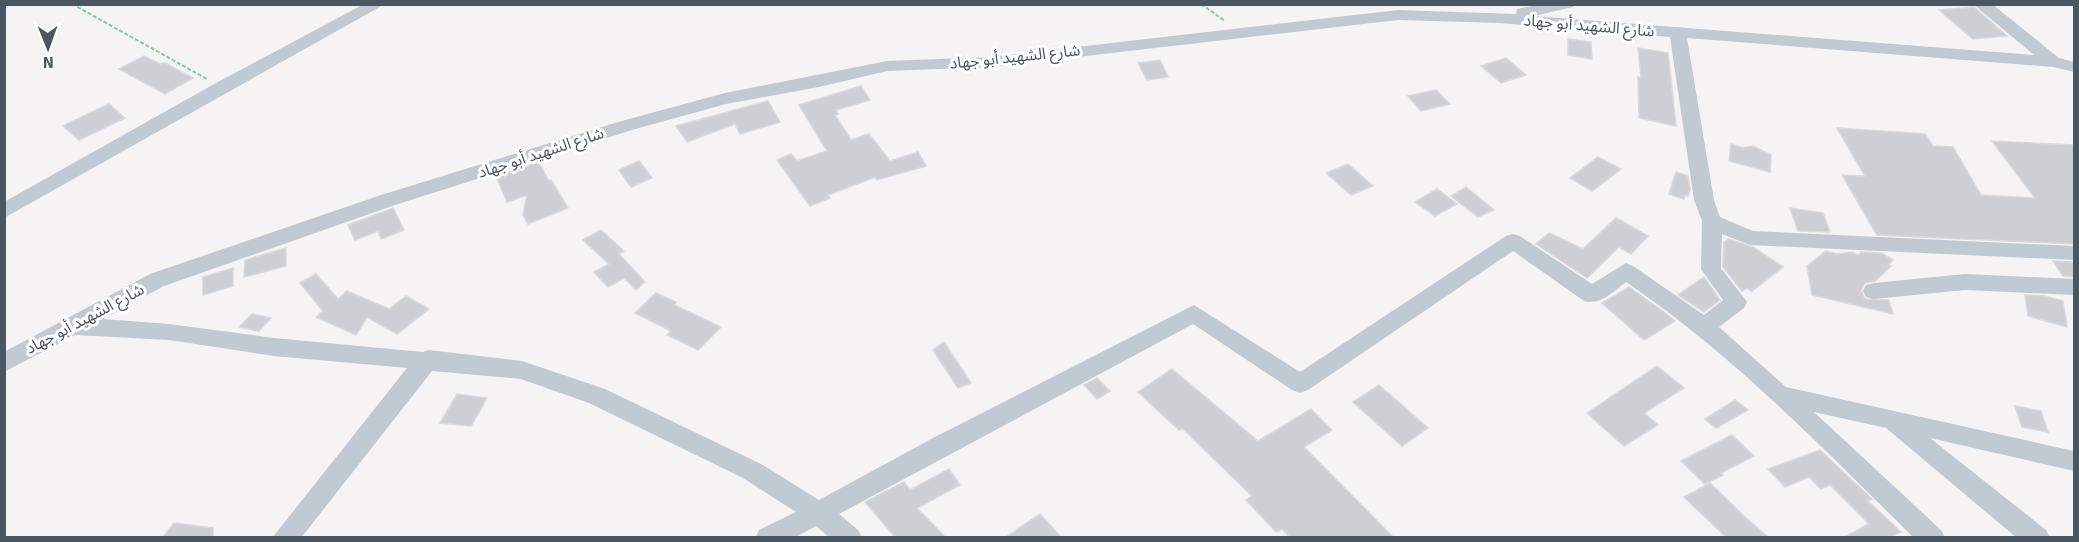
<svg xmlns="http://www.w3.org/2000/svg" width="2079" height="542" font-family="Signika,'Noto Sans Arabic',sans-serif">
<rect width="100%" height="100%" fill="#f5f3f3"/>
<g fill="#cdcfd5" stroke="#d7d9de" stroke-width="1.5">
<path d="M 1974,7 L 2007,36 L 1973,39 L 1939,10 Z"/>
<path d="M 1568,39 L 1591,42 L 1592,59 L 1568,55 Z"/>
<path d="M 1638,48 L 1668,53 L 1676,126 L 1639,118 L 1638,77 L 1641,78 Z"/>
<path d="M 144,56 L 160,64 L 165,63 L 193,78 L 165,94 L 119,69 Z"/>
<path d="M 1506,58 L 1526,75 L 1501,83 L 1481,66 Z"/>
<path d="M 1160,60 L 1168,77 L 1147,80 L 1138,63 Z"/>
<path d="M 861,86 L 870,100 L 836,110 L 838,114 L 835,115 L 851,140 L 869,134 L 890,161 L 918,152 L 926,166 L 877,180 L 875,177 L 828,195 L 830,198 L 810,206 L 777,160 L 791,154 L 797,161 L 827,151 L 799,105 Z"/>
<path d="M 1436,90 L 1450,104 L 1421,111 L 1408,96 Z"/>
<path d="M 768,101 L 780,122 L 740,134 L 735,124 L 687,142 L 676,126 Z"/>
<path d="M 109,104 L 125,118 L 79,140 L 63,126 Z"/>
<path d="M 1837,128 L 1925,134 L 1933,146 L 1953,147 L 1981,195 L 2035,198 L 1992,141 L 2074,145 L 2074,244 L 1877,235 L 1842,175 L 1865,176 Z"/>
<path d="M 1731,144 L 1743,148 L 1753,146 L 1771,155 L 1770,172 L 1729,161 Z"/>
<path d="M 1598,157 L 1621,169 L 1592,191 L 1570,178 Z"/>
<path d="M 639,161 L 652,178 L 631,187 L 619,170 Z"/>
<path d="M 539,162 L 549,181 L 551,180 L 568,208 L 528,224 L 523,215 L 527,195 L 507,202 L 496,176 Z"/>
<path d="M 1348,164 L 1373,186 L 1351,195 L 1326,173 Z"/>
<path d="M 1676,172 L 1688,176 L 1690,189 L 1688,196 L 1685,195 L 1684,199 L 1669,194 Z"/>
<path d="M 1466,187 L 1494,210 L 1478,217 L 1451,196 Z"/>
<path d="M 1437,189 L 1457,204 L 1435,216 L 1415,202 Z"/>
<path d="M 393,208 L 404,230 L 381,239 L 378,231 L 355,240 L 348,225 Z"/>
<path d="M 1790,208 L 1823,213 L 1830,232 L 1798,231 Z"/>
<path d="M 1616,218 L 1648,236 L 1631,254 L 1619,247 L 1587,278 L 1536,244 L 1549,233 L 1583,249 Z"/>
<path d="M 601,230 L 624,251 L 619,254 L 645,282 L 636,290 L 624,278 L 608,287 L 594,272 L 609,264 L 583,240 Z"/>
<path d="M 1728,239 L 1753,247 L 1783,267 L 1752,291 L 1747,288 L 1742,291 L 1723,267 L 1724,242 Z"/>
<path d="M 286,248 L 286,266 L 244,277 L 245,260 Z"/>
<path d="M 1826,251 L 1837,254 L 1853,252 L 1858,255 L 1861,252 L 1882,253 L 1893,260 L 1888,265 L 1891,266 L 1875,281 L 1865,283 L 1861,290 L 1865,299 L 1889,300 L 1893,314 L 1812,295 L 1807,266 Z"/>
<path d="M 2053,261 L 2074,262 L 2074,277 L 2063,276 Z"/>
<path d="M 233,268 L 233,286 L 203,295 L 203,277 Z"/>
<path d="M 316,274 L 338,299 L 347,291 L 389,309 L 406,296 L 429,309 L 397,334 L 367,317 L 356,335 L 316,317 L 323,311 L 300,283 Z"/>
<path d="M 1704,277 L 1720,300 L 1704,312 L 1678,295 Z"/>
<path d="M 1629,287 L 1664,312 L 1675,321 L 1644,340 L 1602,303 Z"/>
<path d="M 656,293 L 676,302 L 674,305 L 721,327 L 698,350 L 667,335 L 671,331 L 635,313 Z"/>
<path d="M 2025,295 L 2045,296 L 2063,301 L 2067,327 L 2028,316 Z"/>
<path d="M 252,314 L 271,318 L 259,331 L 239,327 Z"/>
<path d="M 944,342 L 971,383 L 958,388 L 933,350 Z"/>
<path d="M 1657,366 L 1684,388 L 1644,413 L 1658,425 L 1624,446 L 1587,413 Z"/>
<path d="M 1172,369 L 1258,441 L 1311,409 L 1332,430 L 1304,447 L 1393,537 L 1290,537 L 1282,529 L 1276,532 L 1246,500 L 1252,496 L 1182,428 L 1179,430 L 1138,392 Z"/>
<path d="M 1097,378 L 1110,391 L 1097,399 L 1084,385 Z"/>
<path d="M 1379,385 L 1428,428 L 1402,446 L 1353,402 Z"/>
<path d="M 457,394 L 487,398 L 471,426 L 440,423 Z"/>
<path d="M 1735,400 L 1748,410 L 1716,428 L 1705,419 Z"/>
<path d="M 2015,406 L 2041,411 L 2048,432 L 2022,427 Z"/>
<path d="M 1732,435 L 1754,456 L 1721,473 L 1723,475 L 1705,484 L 1681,461 Z"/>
<path d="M 1820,450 L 1872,499 L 1868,501 L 1901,532 L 1890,537 L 1844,537 L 1869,524 L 1830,485 L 1821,489 L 1809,477 L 1785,487 L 1768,469 Z"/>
<path d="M 949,469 L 960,485 L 917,508 L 945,537 L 895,537 L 865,502 L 904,482 L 910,490 Z"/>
<path d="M 1710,483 L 1746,518 L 1768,537 L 1726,537 L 1684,497 Z"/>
<path d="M 1040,514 L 1061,537 L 1006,537 Z"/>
<path d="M 174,523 L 213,528 L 213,537 L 163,537 Z"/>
</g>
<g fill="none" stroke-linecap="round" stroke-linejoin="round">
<g stroke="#7ad0a6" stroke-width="2" stroke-dasharray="4 2" stroke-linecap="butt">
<path d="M 72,4 L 207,79"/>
<path d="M 1201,4 L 1225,21"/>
</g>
<g fill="#c1cad2" fill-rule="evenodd">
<path d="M 364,4 L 385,4 L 4,218 L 4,202 L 216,83 Z"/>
<path d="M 1540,4 L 1575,4 L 1573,7 L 1534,16 L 2034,55 L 1973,4 L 1992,4 L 2059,58 L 2074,62 L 2074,72 L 2053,67 L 1687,38 L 1714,200 L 1720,217 L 1753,231 L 2074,246 L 2074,260 L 1750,245 L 1722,234 L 1721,268 L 1747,302 L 1744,308 L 1719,327 L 1786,387 L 2074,451 L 2074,471 L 1930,438 L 2046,530 L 2050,538 L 2017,538 L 1886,428 L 1814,412 L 1941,530 L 1945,538 L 1914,538 C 1823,448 1732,354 1626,282 C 1614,291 1600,306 1584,301 L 1513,251 L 1308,390 L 1300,393 L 1292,390 L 1193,324 L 839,514 L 858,530 L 862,538 L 830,538 L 816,526 L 794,538 L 755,538 L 759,530 L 796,512 L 743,478 L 589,403 L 521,379 L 432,371 L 301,538 L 272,538 L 407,368 L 274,356 L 169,340 L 75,335 L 4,372 L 4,352 L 150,274 L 381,195 L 618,122 L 725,93 L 887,61 L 991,57 L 1398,10 L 1516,14 L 1517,9 ZM 1398,20 L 1499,23 L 1670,37 L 1694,200 L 1702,221 L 1701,269 L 1723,300 L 1704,315 L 1633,266 L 1626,263 L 1592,284 L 1520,236 L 1513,234 L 1506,236 L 1300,372 L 1194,305 L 933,438 L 819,500 L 761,464 L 605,389 L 522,361 L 428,350 L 423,352 L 274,338 L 169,324 L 103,319 L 164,286 L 395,205 L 632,130 L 726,104 L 819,87 L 887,71 L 991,67 Z"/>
<path d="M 1965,274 L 2074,279 L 2074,295 L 1965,290 L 1874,299 L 1866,297 L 1863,291 L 1866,285 L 1874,283 Z"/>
</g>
</g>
<g text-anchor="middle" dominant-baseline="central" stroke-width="6" stroke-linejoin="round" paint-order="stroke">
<g font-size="16" fill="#4a5661" stroke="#fff">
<text transform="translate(1589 26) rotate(5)">شارع الشهيد أبو جهاد</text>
<text transform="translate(1015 57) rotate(-6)">شارع الشهيد أبو جهاد</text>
<text transform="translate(541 153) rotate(-18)">شارع الشهيد أبو جهاد</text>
<text transform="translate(85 319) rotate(-28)">شارع الشهيد أبو جهاد</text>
</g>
</g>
<rect width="2079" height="542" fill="none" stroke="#4a5661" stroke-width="12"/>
<g transform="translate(48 48) rotate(179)" stroke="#ffffff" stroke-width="4.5" paint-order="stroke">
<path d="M0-4.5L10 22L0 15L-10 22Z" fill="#4a5661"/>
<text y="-9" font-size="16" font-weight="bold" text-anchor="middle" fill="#4a5661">N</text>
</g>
</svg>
